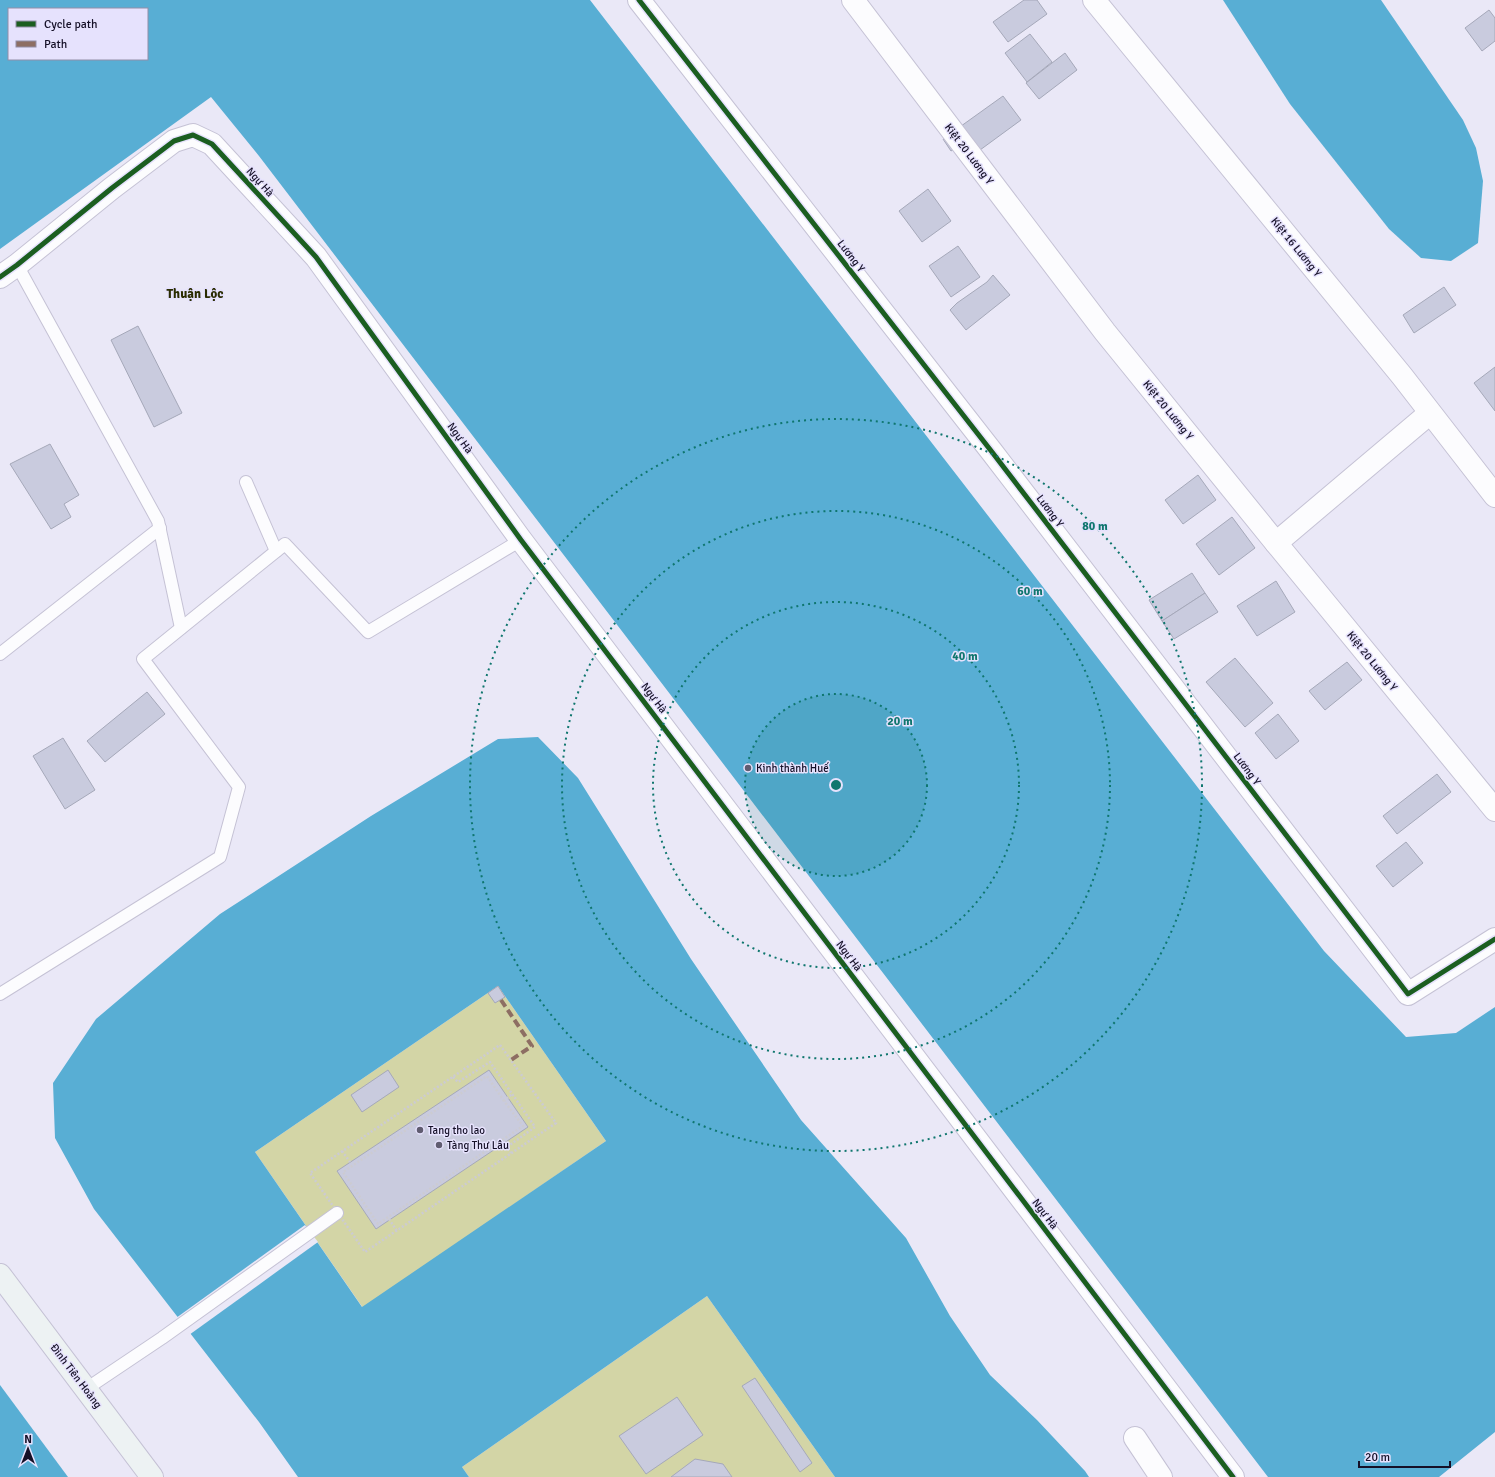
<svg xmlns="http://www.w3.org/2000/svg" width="1495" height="1477" font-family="Signika,sans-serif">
<rect width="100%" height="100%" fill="#eae8f7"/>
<g fill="#d3d5a6">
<path d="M 498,986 L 606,1141 L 363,1308 L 255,1152 Z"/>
<path d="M 707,1296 L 835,1477 L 469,1477 L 462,1467 Z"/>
</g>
<g fill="#58aed4" fill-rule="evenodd">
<path d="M 0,0 L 590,0 L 1324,951 L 1406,1037 L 1456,1033 L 1495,1007 L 1495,1432 L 1439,1477 L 1268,1477 L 259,156 L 211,97 L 0,249 ZM 9,9 L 147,9 L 147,59 L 9,59 Z"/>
<path d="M 1223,0 L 1381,0 L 1463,120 L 1476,148 L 1483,181 L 1478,243 L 1451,261 L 1421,258 L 1389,229 L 1290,104 Z"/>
<path d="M 538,737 L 578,778 L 691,959 L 801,1120 L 906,1238 L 950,1316 L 990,1375 L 1037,1420 L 1085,1471 L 1089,1477 L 835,1477 L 707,1296 L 462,1467 L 469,1477 L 298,1477 L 259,1422 L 94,1209 L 55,1138 L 53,1083 L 96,1019 L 220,914 L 371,816 L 498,739 ZM 498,986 L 606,1141 L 362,1307 L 255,1152 Z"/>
<path d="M 0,1385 L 68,1477 L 0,1477 Z"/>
</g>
<path fill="#eae8f7" d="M 305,1225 L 318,1242 L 189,1335 L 176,1318 Z"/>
<g fill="#c9cbde" stroke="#a5a8b9">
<path d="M 1024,0 L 1037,0 L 1047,14 L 1008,42 L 993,22 Z"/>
<path d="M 1489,10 L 1495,18 L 1495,41 L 1482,51 L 1465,28 Z"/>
<path d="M 1030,34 L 1052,62 L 1027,82 L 1005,53 Z"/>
<path d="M 1065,53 L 1077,70 L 1039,99 L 1026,83 Z"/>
<path d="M 1003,96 L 1021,120 L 965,161 L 956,148 L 951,151 L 943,139 Z"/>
<path d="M 928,189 L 951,221 L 922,242 L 899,211 Z"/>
<path d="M 958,246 L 980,277 L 951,297 L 929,266 Z"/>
<path d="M 993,275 L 1010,295 L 966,330 L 950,310 L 957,303 L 987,282 Z"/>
<path d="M 1444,287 L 1456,305 L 1414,333 L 1403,315 Z"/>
<path d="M 138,326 L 182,413 L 154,427 L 111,340 Z"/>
<path d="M 1495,367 L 1495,411 L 1474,383 Z"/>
<path d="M 50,444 L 79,495 L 64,504 L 71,517 L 51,529 L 10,464 Z"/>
<path d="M 1198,475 L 1216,500 L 1183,524 L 1165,500 Z"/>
<path d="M 1232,517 L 1255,548 L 1219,575 L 1196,544 Z"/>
<path d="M 1192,573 L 1205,593 L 1162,621 L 1149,600 Z"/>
<path d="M 1276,581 L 1295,612 L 1257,636 L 1237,606 Z"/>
<path d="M 1205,593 L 1218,612 L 1174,639 L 1162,621 Z"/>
<path d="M 1235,658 L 1273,703 L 1245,727 L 1206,682 Z"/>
<path d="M 1347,662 L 1362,680 L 1325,710 L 1309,691 Z"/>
<path d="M 147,692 L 165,714 L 105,762 L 87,741 Z"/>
<path d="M 1278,714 L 1299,741 L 1276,759 L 1255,733 Z"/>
<path d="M 63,738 L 95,790 L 65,809 L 33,756 Z"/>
<path d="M 1437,774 L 1451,792 L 1397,834 L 1383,816 Z"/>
<path d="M 1406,842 L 1423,863 L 1393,887 L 1376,866 Z"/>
<path d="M 498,986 L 505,997 L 495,1003 L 488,993 Z"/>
<path d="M 388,1070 L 399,1087 L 362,1112 L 351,1095 Z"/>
<path d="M 489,1070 L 528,1127 L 376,1229 L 337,1171 Z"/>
<path d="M 755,1378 L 812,1463 L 800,1472 L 742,1386 Z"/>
<path d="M 677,1397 L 703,1435 L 646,1474 L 619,1436 Z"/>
<path d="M 695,1459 L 723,1464 L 732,1477 L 671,1477 Z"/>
</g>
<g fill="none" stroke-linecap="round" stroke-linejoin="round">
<g stroke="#c5c2d5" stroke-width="14">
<g id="service">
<path d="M 17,265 L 158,521 L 181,628"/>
<path d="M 246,482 L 276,551"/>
<path d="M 0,654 L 160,528"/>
<path d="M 0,994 L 220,857 L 239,787 L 143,659 L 285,544 L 368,632 L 521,540"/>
<path d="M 86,1389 L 162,1338 L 337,1213"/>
</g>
</g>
<g stroke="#c5c2d5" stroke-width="24">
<g id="minor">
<path d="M 639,0 L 992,452 L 1408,994 L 1495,939"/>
<path d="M 853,0 L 1105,332 L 1276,543 L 1495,810"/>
<path d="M 1094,0 L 1402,376 L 1495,496"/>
<path d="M 0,277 L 17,265 L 112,188 L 174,141 L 193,135 L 212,144 L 316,257 L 521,540 L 1233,1477"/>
<path d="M 1276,543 L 1430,413"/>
<path d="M 1135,1438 L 1161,1477"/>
</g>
</g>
<g stroke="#c5c2d5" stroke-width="24">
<path id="secondary" d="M 0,1275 L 152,1477"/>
</g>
<g stroke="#cccbd2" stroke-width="2.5" stroke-dasharray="2 2" stroke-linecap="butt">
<path d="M 500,1045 L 556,1123 L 365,1252 L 310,1173 Z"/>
<path d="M 453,1077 L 458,1082 L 490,1062 L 535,1127 L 507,1147 L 511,1153"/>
<path d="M 504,1101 L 487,1076 L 343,1172 L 378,1224 L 523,1126 L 504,1101 L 512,1094"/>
<path d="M 342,1151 L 350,1162"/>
<path d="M 389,1219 L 397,1231"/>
</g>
<use href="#service" stroke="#fcfcfe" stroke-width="12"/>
<use href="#minor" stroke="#fcfcfe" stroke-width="22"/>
<use href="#secondary" stroke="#edf2f3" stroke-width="22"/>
<path stroke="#8d6e63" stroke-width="4" stroke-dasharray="8 4" stroke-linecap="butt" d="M 501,1000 L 532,1046 L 511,1060"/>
<g stroke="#e6e2fd" stroke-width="8">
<g id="cycleway">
<path d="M 639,0 L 992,452 L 1408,994 L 1495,939"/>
<path d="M 0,277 L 17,265 L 112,188 L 174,141 L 193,135 L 212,144 L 316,257 L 521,540 L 1233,1477"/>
</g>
</g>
<use href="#cycleway" stroke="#1b5e20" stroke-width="5"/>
</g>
<circle cx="836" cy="785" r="91" fill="#0f766e" fill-opacity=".12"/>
<g fill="none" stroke="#0f766e" stroke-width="2" stroke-dasharray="2 4">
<circle cx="836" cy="785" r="91"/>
<circle cx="836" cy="785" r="183"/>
<circle cx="836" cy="785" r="274"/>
<circle cx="836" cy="785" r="366"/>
</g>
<g fill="#605c70" stroke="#e6e2fd" stroke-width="1.5">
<circle cx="748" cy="768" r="4"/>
<circle cx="420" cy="1130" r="4"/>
<circle cx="439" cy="1145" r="4"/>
</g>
<g text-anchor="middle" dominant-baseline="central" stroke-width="3" stroke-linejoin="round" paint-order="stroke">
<g font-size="11" fill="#151027" stroke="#e6e2fd">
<text transform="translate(969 154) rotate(53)">Kiệt 20 Lương Y</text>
<text transform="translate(260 182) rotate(48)">Ngự Hà</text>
<text transform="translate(1296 247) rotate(51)">Kiệt 16 Lương Y</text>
<text transform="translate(851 256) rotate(52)">Lương Y</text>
<text transform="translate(1168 410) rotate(51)">Kiệt 20 Lương Y</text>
<text transform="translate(460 438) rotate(54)">Ngự Hà</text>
<text transform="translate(1050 511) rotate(53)">Lương Y</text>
<text transform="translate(1372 661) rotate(51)">Kiệt 20 Lương Y</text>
<text transform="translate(654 698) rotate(53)">Ngự Hà</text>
<text transform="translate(1247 769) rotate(53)">Lương Y</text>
<text transform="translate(849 956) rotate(53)">Ngự Hà</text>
<text transform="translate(1045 1214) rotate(53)">Ngự Hà</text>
<text transform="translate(76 1376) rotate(53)">Đinh Tiên Hoàng</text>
</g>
<g font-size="11" fill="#151027" stroke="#e6e2fd" text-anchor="start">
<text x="756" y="768">Kinh thành Huế</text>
<text x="428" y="1130">Tang tho lao</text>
<text x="447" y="1145">Tàng Thư Lâu</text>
</g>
<g font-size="13" font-weight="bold" fill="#2a2c02" stroke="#e6e2fd">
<text x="195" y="294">Thuận Lộc</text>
</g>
</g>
<circle cx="836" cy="785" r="6" fill="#0f766e" stroke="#e6e2fd" stroke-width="2"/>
<g font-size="12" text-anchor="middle" font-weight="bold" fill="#0f766e" stroke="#e6e2fd" stroke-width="3" stroke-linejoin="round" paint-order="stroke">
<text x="1095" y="530">80 m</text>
<text x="1030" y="595">60 m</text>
<text x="965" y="660">40 m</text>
<text x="900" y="725">20 m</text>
</g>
<rect x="8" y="8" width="140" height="52" fill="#e6e2fd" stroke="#928ea7"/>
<rect x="16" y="21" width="20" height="6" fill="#1b5e20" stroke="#928ea7"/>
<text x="44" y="28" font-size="12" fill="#151027">Cycle path</text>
<rect x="16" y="41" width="20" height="6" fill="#8d6e63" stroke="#928ea7"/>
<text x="44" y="48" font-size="12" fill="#151027">Path</text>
<g transform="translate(28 1449)" stroke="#e6e2fd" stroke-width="3" paint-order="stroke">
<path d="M0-3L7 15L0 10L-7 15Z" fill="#151027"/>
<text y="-6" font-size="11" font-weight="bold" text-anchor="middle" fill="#151027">N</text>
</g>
<path d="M1359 1461v6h91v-6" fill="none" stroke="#151027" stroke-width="2"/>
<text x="1365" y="1461" font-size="12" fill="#151027" stroke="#e6e2fd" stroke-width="3" paint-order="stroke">20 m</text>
</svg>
